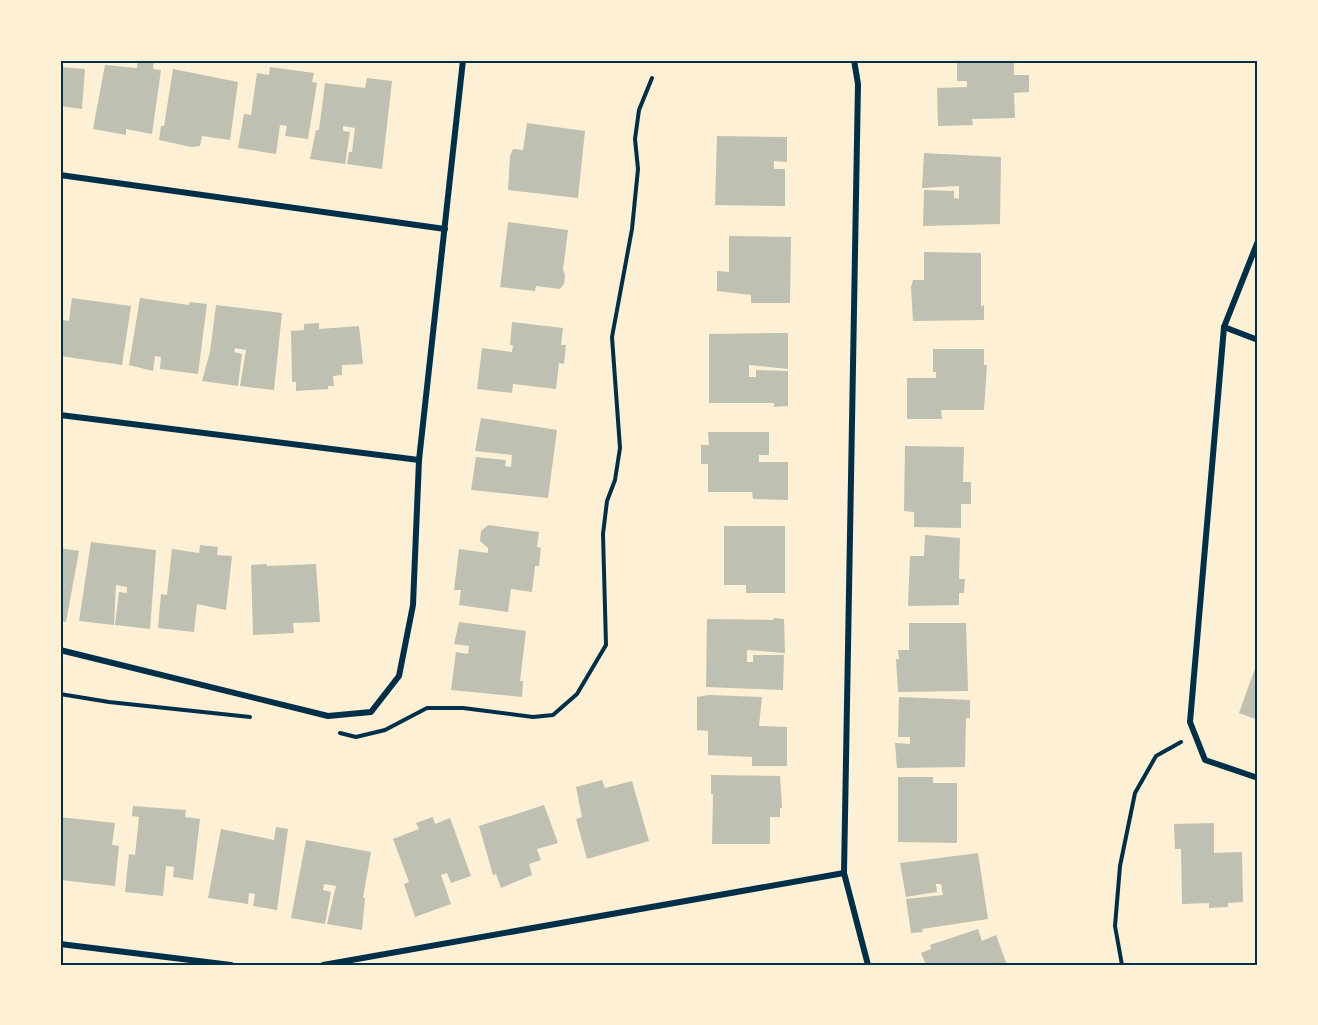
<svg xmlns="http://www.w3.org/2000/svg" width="1318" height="1025" font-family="Merriweather,serif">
<rect width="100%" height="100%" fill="#fdf0d5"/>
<g fill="#bec0b2">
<path d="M 138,60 L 154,60 L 153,69 L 161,70 L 152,134 L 126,129 L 126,135 L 93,129 L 105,65 L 137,68 Z"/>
<path d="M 957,60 L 1014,60 L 1014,75 L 1029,75 L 1029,92 L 1014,93 L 1015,118 L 972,119 L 973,125 L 938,126 L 937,88 L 967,87 L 967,81 L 957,81 Z"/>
<path d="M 60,67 L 85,69 L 82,109 L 60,106 Z"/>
<path d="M 270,67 L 314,73 L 312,82 L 317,83 L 308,139 L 285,136 L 287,126 L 280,125 L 276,154 L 238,148 L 244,114 L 251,115 L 257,73 L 269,75 Z"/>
<path d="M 173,69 L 238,82 L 230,140 L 202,136 L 200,146 L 191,147 L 159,140 L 161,126 L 164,126 Z"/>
<path d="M 367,78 L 392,81 L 382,169 L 347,164 L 349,152 L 352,152 L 355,128 L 343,126 L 343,131 L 350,132 L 345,164 L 310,159 L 316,130 L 319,130 L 325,83 L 365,88 Z"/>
<path d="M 527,123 L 585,131 L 578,198 L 508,190 L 510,156 L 513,149 L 523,150 Z"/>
<path d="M 717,136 L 787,137 L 787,162 L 774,161 L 774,169 L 785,169 L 785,206 L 715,205 Z"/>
<path d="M 924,153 L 1001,157 L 1000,224 L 923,226 L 924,190 L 954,191 L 954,198 L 959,199 L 959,186 L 922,188 Z"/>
<path d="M 508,222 L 568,230 L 563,270 L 565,275 L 564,284 L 560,289 L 536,286 L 535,291 L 500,287 Z"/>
<path d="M 729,236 L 791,237 L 790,303 L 751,303 L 751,295 L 717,291 L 717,271 L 729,272 Z"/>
<path d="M 924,252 L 981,253 L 981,306 L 984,305 L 984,320 L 913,321 L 911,287 L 913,280 L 924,280 Z"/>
<path d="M 72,298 L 131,306 L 122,365 L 60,356 L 63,320 L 69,321 Z"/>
<path d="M 140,298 L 189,305 L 190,302 L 207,304 L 198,374 L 160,369 L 161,357 L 155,356 L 153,371 L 129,365 Z"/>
<path d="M 216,305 L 282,313 L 274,390 L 240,386 L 246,350 L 235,348 L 234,352 L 242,354 L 238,386 L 202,381 L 210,352 Z"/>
<path d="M 512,322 L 563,328 L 561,345 L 566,345 L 564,364 L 559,363 L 556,389 L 513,384 L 512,393 L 477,389 L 482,348 L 512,352 L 513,345 L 510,345 Z"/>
<path d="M 319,323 L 319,329 L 359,326 L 363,364 L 342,365 L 342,375 L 333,376 L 334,386 L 328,386 L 328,389 L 296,391 L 296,382 L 292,382 L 291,331 L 304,330 L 304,324 Z"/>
<path d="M 776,333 L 788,333 L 788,369 L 749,365 L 749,377 L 756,377 L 756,370 L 788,371 L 788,406 L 774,407 L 774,403 L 709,403 L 709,334 Z"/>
<path d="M 933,349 L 984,349 L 984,365 L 987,365 L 984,410 L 941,410 L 942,419 L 907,419 L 907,378 L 936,378 L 936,372 L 933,372 Z"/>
<path d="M 481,418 L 557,430 L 548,498 L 471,490 L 476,457 L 506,460 L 505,466 L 511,467 L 512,455 L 475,451 Z"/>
<path d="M 708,432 L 769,432 L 769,455 L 759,455 L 759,462 L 788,462 L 788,500 L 753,499 L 752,492 L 708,492 L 708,464 L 701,464 L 701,445 L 709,445 Z"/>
<path d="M 905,446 L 964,447 L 963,482 L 971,482 L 971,504 L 961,504 L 961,528 L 914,527 L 914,512 L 904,511 Z"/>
<path d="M 488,525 L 539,532 L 537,547 L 541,548 L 539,566 L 535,566 L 532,592 L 511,589 L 508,612 L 459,605 L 461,590 L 454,590 L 459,549 L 488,553 L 488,548 L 480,541 L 481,531 Z"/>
<path d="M 724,526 L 785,526 L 785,593 L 746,593 L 746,585 L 724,585 Z"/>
<path d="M 925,535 L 960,538 L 959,579 L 965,579 L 964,593 L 959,593 L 959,605 L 908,606 L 910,556 L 924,556 Z"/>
<path d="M 91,542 L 156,550 L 150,629 L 115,625 L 119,592 L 127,593 L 127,587 L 116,585 L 114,625 L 79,621 Z"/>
<path d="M 200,545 L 218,547 L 217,555 L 232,556 L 226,610 L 197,604 L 194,632 L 158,628 L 161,594 L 167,595 L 172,549 L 199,553 Z"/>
<path d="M 60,548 L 79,551 L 66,622 L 60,621 Z"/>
<path d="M 267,564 L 267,566 L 316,564 L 320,622 L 293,623 L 294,633 L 253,635 L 251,565 Z"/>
<path d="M 774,618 L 784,619 L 785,653 L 747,650 L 747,662 L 753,662 L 753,655 L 784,655 L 783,690 L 706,687 L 707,619 L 773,620 Z"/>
<path d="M 459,622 L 526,631 L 520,681 L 523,681 L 522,697 L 451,690 L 456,652 L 468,654 L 469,646 L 454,644 Z"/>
<path d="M 909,623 L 966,623 L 968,691 L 898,692 L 896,659 L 899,659 L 898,650 L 909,650 Z"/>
<path d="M 1258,660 L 1258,720 L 1239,713 Z"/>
<path d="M 709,695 L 762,697 L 759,726 L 787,727 L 787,766 L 752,766 L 752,757 L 708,755 L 708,731 L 697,730 L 697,697 Z"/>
<path d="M 899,697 L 970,700 L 970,718 L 966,718 L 965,767 L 897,768 L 895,743 L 910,744 L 910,737 L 898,737 Z"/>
<path d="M 711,775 L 780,776 L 782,808 L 780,808 L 780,817 L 770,817 L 770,844 L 712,844 L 713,794 L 711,794 Z"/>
<path d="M 898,777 L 933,777 L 933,783 L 957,783 L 957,843 L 898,842 Z"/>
<path d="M 602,780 L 605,788 L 632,781 L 649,841 L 587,859 L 576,819 L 582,817 L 576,787 Z"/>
<path d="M 544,805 L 558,843 L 537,849 L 541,860 L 529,864 L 532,875 L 501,888 L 496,874 L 493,875 L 479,826 Z"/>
<path d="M 133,806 L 186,810 L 185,817 L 200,819 L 193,880 L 173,877 L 174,867 L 166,866 L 163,896 L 125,892 L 129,854 L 135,855 L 139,817 L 132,816 Z"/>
<path d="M 60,817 L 115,823 L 112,845 L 119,846 L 115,886 L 60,880 Z"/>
<path d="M 433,817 L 435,824 L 450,818 L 471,876 L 451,883 L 447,873 L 441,875 L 451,904 L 415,917 L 404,884 L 409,882 L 393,839 L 419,829 L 416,823 Z"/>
<path d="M 1214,823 L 1214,853 L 1242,852 L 1243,902 L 1228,903 L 1228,907 L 1209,908 L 1209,903 L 1182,904 L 1181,849 L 1175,849 L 1174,824 Z"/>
<path d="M 276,827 L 288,829 L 277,910 L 253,906 L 255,894 L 249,893 L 248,904 L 208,898 L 221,829 L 274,840 Z"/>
<path d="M 306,840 L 371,852 L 363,898 L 365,898 L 362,930 L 327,924 L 336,886 L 324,884 L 323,890 L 331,892 L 325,924 L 291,918 Z"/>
<path d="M 978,853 L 988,919 L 922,929 L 923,932 L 911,933 L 906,899 L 943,895 L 941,884 L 936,884 L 937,892 L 906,897 L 900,863 Z"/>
<path d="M 978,929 L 982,941 L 996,935 L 1007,965 L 926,965 L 921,953 L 931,949 L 930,945 Z"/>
</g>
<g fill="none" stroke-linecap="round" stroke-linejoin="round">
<g stroke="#003049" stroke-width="4">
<path d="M 60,694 L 109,702 L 250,717"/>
<path d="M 340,733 L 356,737 L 385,730 L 427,708 L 463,708 L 533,717 L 553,715 L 577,694 L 606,645 L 603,534 L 607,501 L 615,480 L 620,448 L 612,337 L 632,229 L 638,169 L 635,139 L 639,110 L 652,78"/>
<path d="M 1122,965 L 1115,926 L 1120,866 L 1135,793 L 1156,756 L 1181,742"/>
</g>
<g stroke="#003049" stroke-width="6">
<path d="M 854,60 L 858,84 L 844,873 L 868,965"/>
<path d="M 60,175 L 445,229"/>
<path d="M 1258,241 L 1224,327 L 1190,722 L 1205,760 L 1258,778"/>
<path d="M 1224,327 L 1258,340"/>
<path d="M 60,415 L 419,460"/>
<path d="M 60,650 L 328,716 L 371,712 L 399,676 L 413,605 L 419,460 L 463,60"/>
<path d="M 60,944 L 231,965"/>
<path d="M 323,965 L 844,873"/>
</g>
</g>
<rect width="1318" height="1025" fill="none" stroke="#fdf0d5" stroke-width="123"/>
<rect x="62" y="62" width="1194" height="902" fill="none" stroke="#003049" stroke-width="2"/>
</svg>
